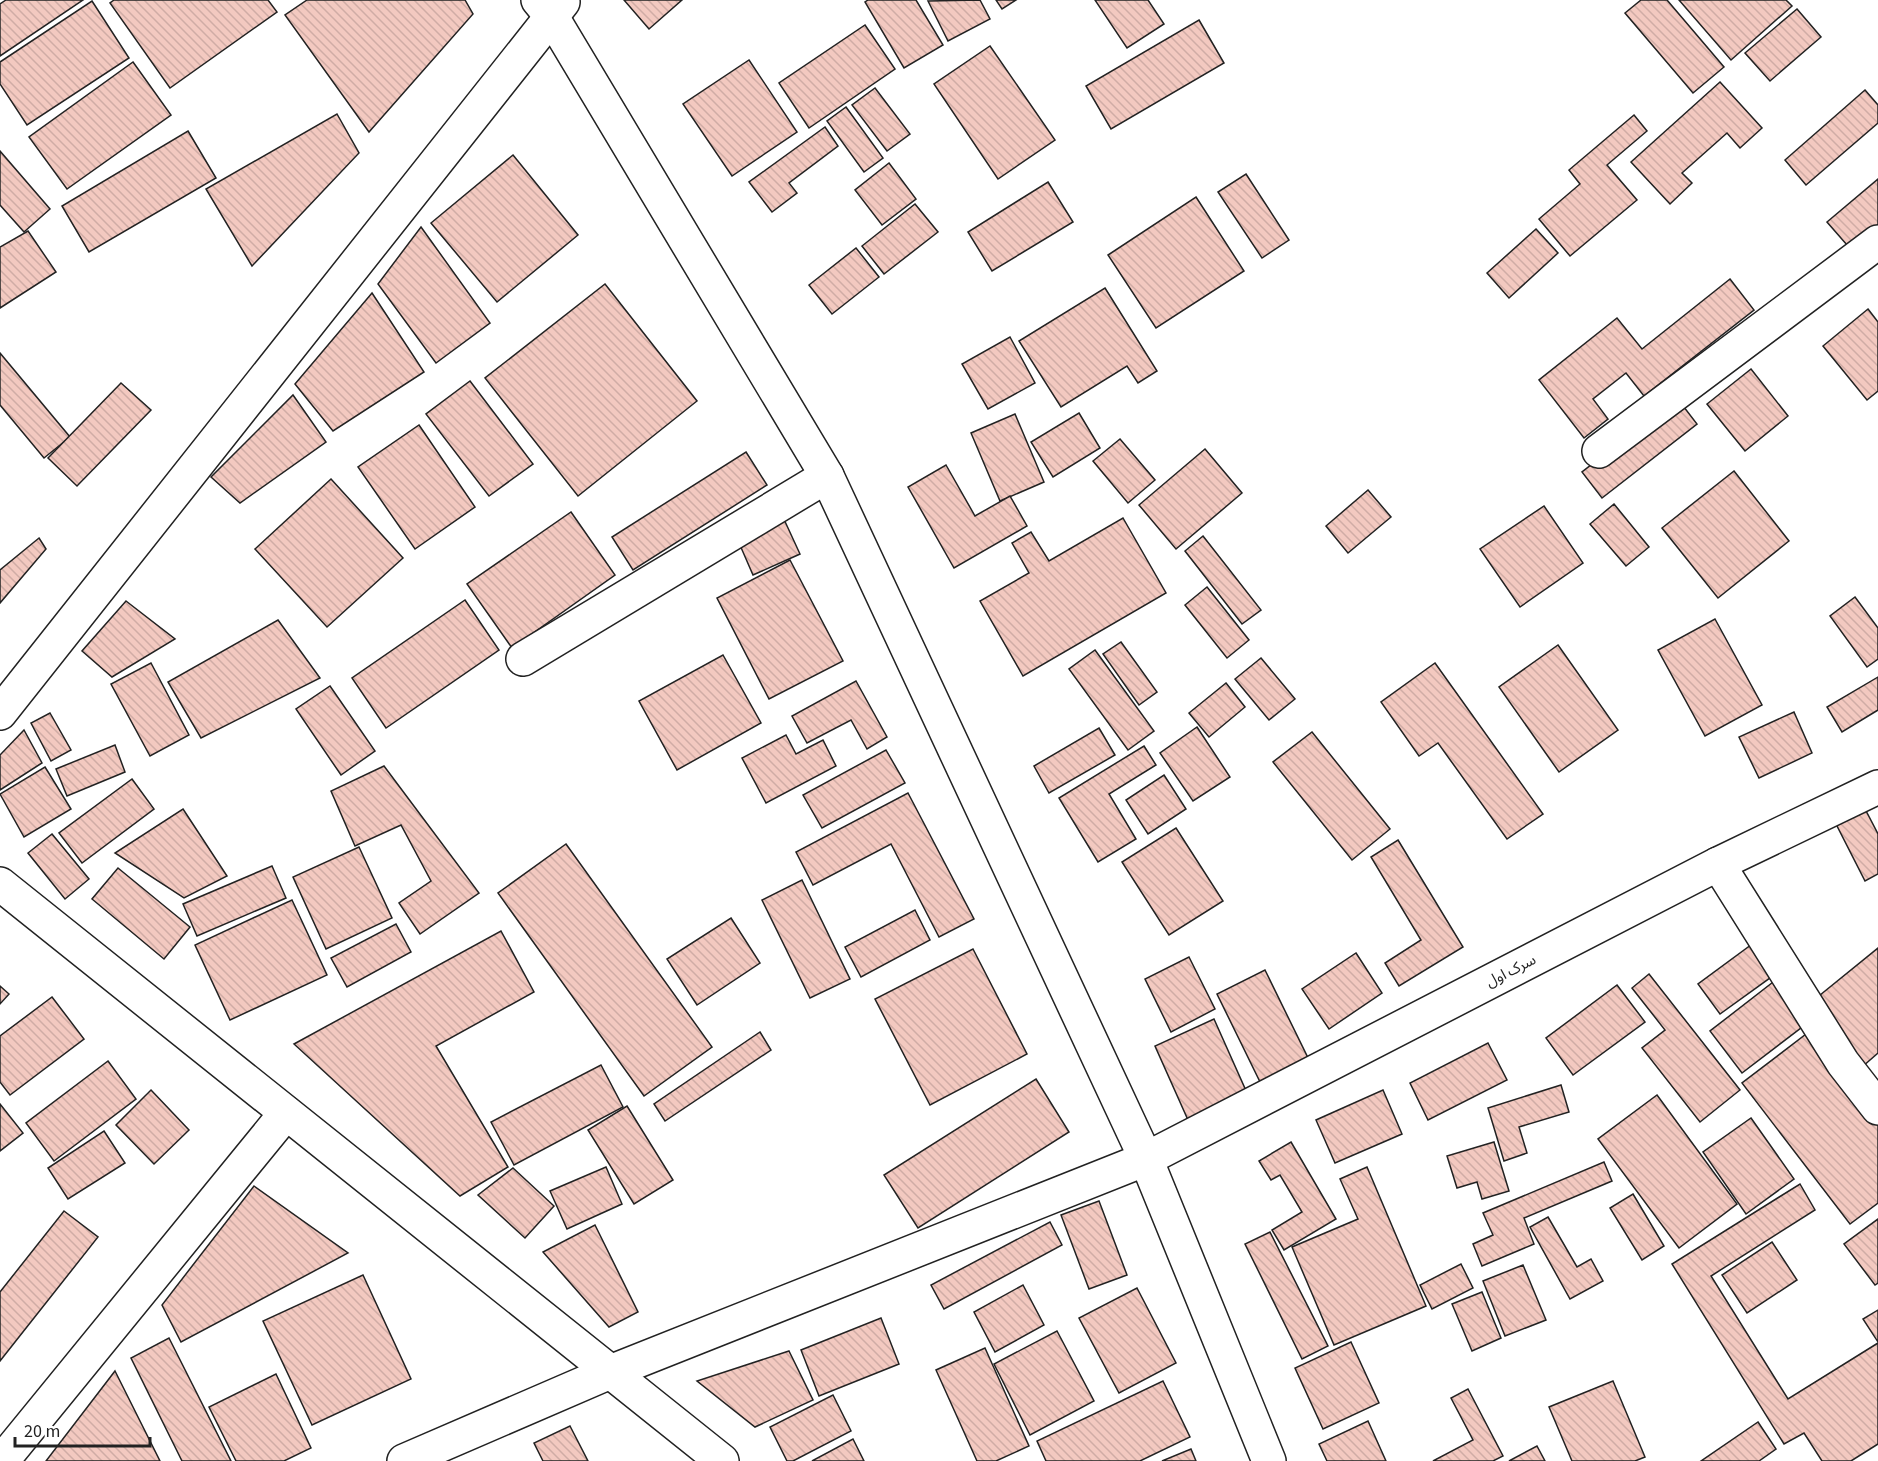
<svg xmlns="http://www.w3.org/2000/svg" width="1878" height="1461" font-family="'Source Sans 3','Noto Sans Arabic',sans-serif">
<defs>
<pattern id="building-back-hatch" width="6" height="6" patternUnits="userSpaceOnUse" patternTransform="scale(1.5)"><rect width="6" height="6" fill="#f3c9c0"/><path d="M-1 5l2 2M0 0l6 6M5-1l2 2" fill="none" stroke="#d0aca5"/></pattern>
</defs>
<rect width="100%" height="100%" fill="#fff"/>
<g fill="url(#building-back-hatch)" stroke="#222" stroke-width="1.5">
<path d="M 6,0 L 83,0 L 0,56 L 0,4 Z"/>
<path d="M 114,0 L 268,0 L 277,12 L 170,88 L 110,3 Z"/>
<path d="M 307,0 L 465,0 L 473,14 L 369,132 L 285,15 Z"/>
<path d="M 624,0 L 682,0 L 649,29 Z"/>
<path d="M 868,0 L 916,0 L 943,45 L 904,68 L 865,2 Z"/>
<path d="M 980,0 L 990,19 L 948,41 L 928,1 Z"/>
<path d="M 996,0 L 1016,0 L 1002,9 Z"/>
<path d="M 1095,0 L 1148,0 L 1164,24 L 1127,48 Z"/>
<path d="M 1641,0 L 1667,0 L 1724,67 L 1693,93 L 1625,13 Z"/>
<path d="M 1679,0 L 1786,0 L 1792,6 L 1731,60 Z"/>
<path d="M 92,1 L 129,58 L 27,125 L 0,84 L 0,62 Z"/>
<path d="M 1797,9 L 1821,37 L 1770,81 L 1745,53 Z"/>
<path d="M 1199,20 L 1224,63 L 1111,129 L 1086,86 Z"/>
<path d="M 865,25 L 895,69 L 809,128 L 779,83 Z"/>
<path d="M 990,46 L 1055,140 L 998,179 L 934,84 Z"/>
<path d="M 749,60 L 797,132 L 732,176 L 683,104 Z"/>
<path d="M 133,62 L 171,115 L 67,189 L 29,137 Z"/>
<path d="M 1720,82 L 1762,128 L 1740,148 L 1727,133 L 1682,173 L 1692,183 L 1670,204 L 1631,162 Z"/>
<path d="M 875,88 L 910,134 L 887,151 L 852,105 Z"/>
<path d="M 1865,90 L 1878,105 L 1878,123 L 1806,185 L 1785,160 Z"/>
<path d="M 846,107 L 883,158 L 864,172 L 827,121 Z"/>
<path d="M 337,114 L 359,153 L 252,266 L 206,189 Z"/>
<path d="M 1634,115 L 1647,131 L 1607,165 L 1637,200 L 1570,256 L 1539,219 L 1580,184 L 1569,170 Z"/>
<path d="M 825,127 L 838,146 L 789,183 L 797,193 L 772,212 L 749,182 Z"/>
<path d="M 188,131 L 216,178 L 89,252 L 62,206 Z"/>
<path d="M 0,151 L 50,209 L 24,232 L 0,205 Z"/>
<path d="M 513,155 L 578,235 L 497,302 L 431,223 Z"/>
<path d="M 889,163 L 916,199 L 882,225 L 855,190 Z"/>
<path d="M 1246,174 L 1289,240 L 1262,258 L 1218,192 Z"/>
<path d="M 1878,179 L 1878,233 L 1854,253 L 1827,222 Z"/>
<path d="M 1048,182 L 1073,222 L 992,271 L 968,232 Z"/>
<path d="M 1196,197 L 1244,271 L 1156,328 L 1108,255 Z"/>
<path d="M 915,204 L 938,232 L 884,274 L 862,246 Z"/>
<path d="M 421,227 L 490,323 L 436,363 L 378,284 Z"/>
<path d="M 1536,229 L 1558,253 L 1509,298 L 1487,273 Z"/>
<path d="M 28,231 L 56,272 L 0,308 L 0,247 Z"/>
<path d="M 856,248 L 879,277 L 832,314 L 809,285 Z"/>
<path d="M 1730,279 L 1754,310 L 1644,396 L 1626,373 L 1593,399 L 1608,419 L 1584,438 L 1539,380 L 1617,318 L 1642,349 Z"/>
<path d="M 605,284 L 697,401 L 578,496 L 485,378 Z"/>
<path d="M 1105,288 L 1157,371 L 1138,383 L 1127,366 L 1061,407 L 1019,341 Z"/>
<path d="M 372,293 L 424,372 L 333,431 L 295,384 Z"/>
<path d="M 1868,309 L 1878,322 L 1878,391 L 1867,400 L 1823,346 Z"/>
<path d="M 1010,337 L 1035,383 L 988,409 L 962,364 Z"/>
<path d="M 0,353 L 70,437 L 44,458 L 0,405 Z"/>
<path d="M 1751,369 L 1788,416 L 1745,451 L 1707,404 Z"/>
<path d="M 470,381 L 533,464 L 489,496 L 426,414 Z"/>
<path d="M 121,383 L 151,410 L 77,486 L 48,458 Z"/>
<path d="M 293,395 L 326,442 L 240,503 L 211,477 Z"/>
<path d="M 1677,398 L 1697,424 L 1602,498 L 1582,472 Z"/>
<path d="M 1079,413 L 1100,448 L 1053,477 L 1031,442 Z"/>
<path d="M 1015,414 L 1044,482 L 1000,501 L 971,433 Z"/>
<path d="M 419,425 L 475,507 L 415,549 L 358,467 Z"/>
<path d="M 1120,439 L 1155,480 L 1128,503 L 1093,461 Z"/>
<path d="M 1205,449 L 1242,493 L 1176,549 L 1139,505 Z"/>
<path d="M 746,452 L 767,485 L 633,570 L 612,537 Z"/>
<path d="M 946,465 L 975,516 L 1010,496 L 1027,526 L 954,568 L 908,487 Z"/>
<path d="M 1734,471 L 1789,541 L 1718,598 L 1662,528 Z"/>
<path d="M 331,479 L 403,558 L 327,627 L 255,549 Z"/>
<path d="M 1368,490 L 1391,517 L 1348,553 L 1326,526 Z"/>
<path d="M 1614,504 L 1649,547 L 1626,566 L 1590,524 Z"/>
<path d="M 1544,506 L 1583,563 L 1520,607 L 1480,549 Z"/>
<path d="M 571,512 L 615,575 L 512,648 L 467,584 Z"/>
<path d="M 782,515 L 800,554 L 753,575 L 736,536 Z"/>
<path d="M 1123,518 L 1166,593 L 1023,676 L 980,601 L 1029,573 L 1012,543 L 1031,532 L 1049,561 Z"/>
<path d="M 1203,536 L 1261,610 L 1242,624 L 1185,551 Z"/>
<path d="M 39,538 L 46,549 L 0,603 L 0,570 Z"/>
<path d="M 790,560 L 843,661 L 769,699 L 717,598 Z"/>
<path d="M 1207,587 L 1249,640 L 1227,658 L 1185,605 Z"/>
<path d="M 1855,597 L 1878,628 L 1878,659 L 1867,667 L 1830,616 Z"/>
<path d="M 465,600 L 499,650 L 386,728 L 352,678 Z"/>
<path d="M 126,601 L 175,639 L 112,677 L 82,651 Z"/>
<path d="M 1715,619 L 1762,705 L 1705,736 L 1658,650 Z"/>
<path d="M 278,620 L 320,678 L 201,738 L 168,682 Z"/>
<path d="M 1121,642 L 1157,692 L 1139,705 L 1103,654 Z"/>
<path d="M 1558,645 L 1618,730 L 1559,772 L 1499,687 Z"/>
<path d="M 1095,650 L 1154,731 L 1128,750 L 1069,669 Z"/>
<path d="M 723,655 L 761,723 L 677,770 L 639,701 Z"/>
<path d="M 1261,658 L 1295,699 L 1269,720 L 1235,679 Z"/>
<path d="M 151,663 L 189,735 L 150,756 L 111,684 Z"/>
<path d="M 1435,663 L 1543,814 L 1507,839 L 1438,743 L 1419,756 L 1381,702 Z"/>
<path d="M 1878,677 L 1878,710 L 1842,732 L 1827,707 Z"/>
<path d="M 856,681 L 887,737 L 867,749 L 851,720 L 807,743 L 792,716 Z"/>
<path d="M 1226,683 L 1245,707 L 1209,737 L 1189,713 Z"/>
<path d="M 330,686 L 375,751 L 341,775 L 296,709 Z"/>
<path d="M 1794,712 L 1812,753 L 1759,778 L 1739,737 Z"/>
<path d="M 50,713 L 71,750 L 51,761 L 31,723 Z"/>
<path d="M 1197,727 L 1230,777 L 1193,801 L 1160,753 Z"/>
<path d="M 1099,728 L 1115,755 L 1049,793 L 1034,766 Z"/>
<path d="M 24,730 L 42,763 L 0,790 L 0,755 Z"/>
<path d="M 1312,732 L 1390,829 L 1352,860 L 1273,762 Z"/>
<path d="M 786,735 L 796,754 L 823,740 L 836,766 L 766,803 L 742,758 Z"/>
<path d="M 115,745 L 125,772 L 67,796 L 56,769 Z"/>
<path d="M 1144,746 L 1156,765 L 1109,794 L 1136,839 L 1098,862 L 1059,798 Z"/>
<path d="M 886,750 L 905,783 L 822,828 L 803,795 Z"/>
<path d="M 384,766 L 479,893 L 420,934 L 399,903 L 431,881 L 401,825 L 355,846 L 331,791 Z"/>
<path d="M 45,767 L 71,809 L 24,837 L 0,794 Z"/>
<path d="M 1164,775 L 1186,809 L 1148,834 L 1126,800 Z"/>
<path d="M 132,779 L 154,809 L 82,863 L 59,833 Z"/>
<path d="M 908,793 L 974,919 L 939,937 L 891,844 L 813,885 L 796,852 Z"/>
<path d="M 1863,805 L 1878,834 L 1878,874 L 1865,881 L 1834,820 Z"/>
<path d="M 183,809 L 227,876 L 184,898 L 115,853 Z"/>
<path d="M 1176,828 L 1223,901 L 1169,935 L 1122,862 Z"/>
<path d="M 52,834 L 89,879 L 65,899 L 28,853 Z"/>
<path d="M 1398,840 L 1463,947 L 1399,986 L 1385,963 L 1421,940 L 1371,857 Z"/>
<path d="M 566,844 L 712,1047 L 644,1096 L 498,893 Z"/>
<path d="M 359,847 L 392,918 L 326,949 L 293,877 Z"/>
<path d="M 272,866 L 286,898 L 197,936 L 183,904 Z"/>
<path d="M 118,868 L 190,927 L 164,959 L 92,899 Z"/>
<path d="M 802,880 L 850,979 L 810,998 L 762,900 Z"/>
<path d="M 292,900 L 327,975 L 230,1020 L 195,945 Z"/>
<path d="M 915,910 L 930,940 L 861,977 L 845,947 Z"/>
<path d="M 731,918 L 760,963 L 697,1005 L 667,959 Z"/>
<path d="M 396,924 L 411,952 L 347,987 L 331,958 Z"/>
<path d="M 501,931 L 534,992 L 436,1046 L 508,1167 L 460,1196 L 294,1044 Z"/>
<path d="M 1759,939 L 1781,970 L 1720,1014 L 1698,984 Z"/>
<path d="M 1878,948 L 1878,1053 L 1862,1067 L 1809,1004 Z"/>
<path d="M 973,949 L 1027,1054 L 930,1105 L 875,999 Z"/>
<path d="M 1356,953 L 1382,993 L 1329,1029 L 1302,989 Z"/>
<path d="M 1189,957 L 1215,1009 L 1171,1032 L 1145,979 Z"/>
<path d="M 1265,970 L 1311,1064 L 1263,1088 L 1217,994 Z"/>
<path d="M 1649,974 L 1740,1090 L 1700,1122 L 1642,1048 L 1665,1030 L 1632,988 Z"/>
<path d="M 1777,979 L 1810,1021 L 1742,1073 L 1710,1031 Z"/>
<path d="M 1617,985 L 1645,1022 L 1573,1075 L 1546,1038 Z"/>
<path d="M 0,986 L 9,994 L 0,1004 Z"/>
<path d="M 52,997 L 84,1039 L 10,1095 L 0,1082 L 0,1036 Z"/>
<path d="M 1214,1019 L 1247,1093 L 1188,1120 L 1155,1046 Z"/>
<path d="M 1810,1031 L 1878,1120 L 1878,1203 L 1850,1224 L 1742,1083 Z"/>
<path d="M 760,1032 L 771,1050 L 665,1121 L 654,1104 Z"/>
<path d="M 1488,1043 L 1507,1080 L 1428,1120 L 1410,1083 Z"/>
<path d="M 108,1061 L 136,1099 L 54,1161 L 26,1123 Z"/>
<path d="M 601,1065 L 623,1107 L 514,1165 L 491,1122 Z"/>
<path d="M 1036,1079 L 1069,1132 L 918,1228 L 884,1175 Z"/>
<path d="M 1561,1085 L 1569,1112 L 1519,1127 L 1527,1153 L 1504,1161 L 1488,1108 Z"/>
<path d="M 151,1090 L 189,1130 L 154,1164 L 116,1125 Z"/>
<path d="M 1383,1090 L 1402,1134 L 1335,1163 L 1316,1120 Z"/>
<path d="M 1657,1095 L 1737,1204 L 1679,1248 L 1598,1139 Z"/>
<path d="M 0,1104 L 23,1133 L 0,1151 Z"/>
<path d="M 627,1106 L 673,1180 L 634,1204 L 588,1130 Z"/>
<path d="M 1751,1118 L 1794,1179 L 1746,1214 L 1703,1152 Z"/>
<path d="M 104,1131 L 125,1163 L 68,1199 L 48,1168 Z"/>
<path d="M 1291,1142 L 1336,1219 L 1284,1250 L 1272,1230 L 1302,1212 L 1280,1175 L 1271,1180 L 1259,1161 Z"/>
<path d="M 1494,1142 L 1509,1191 L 1482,1199 L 1477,1182 L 1457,1188 L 1447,1156 Z"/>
<path d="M 1604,1162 L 1612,1181 L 1524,1218 L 1534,1244 L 1482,1266 L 1473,1244 L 1493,1235 L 1483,1213 Z"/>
<path d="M 606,1167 L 622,1204 L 567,1229 L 550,1191 Z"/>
<path d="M 1367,1167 L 1426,1306 L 1334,1345 L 1292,1247 L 1358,1219 L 1340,1179 Z"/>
<path d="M 513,1168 L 554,1206 L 525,1238 L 478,1195 Z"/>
<path d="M 1800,1184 L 1815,1210 L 1711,1276 L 1788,1399 L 1878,1343 L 1878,1444 L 1851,1461 L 1822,1461 L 1804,1433 L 1784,1444 L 1672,1264 Z"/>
<path d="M 254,1186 L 348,1253 L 181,1342 L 162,1305 Z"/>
<path d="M 1633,1194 L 1664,1246 L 1642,1260 L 1610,1208 Z"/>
<path d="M 1099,1201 L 1127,1275 L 1089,1289 L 1061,1215 Z"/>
<path d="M 64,1211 L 98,1237 L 0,1361 L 0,1292 Z"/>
<path d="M 1548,1217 L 1577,1267 L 1591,1259 L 1603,1281 L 1570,1299 L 1530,1227 Z"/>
<path d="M 1878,1219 L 1878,1283 L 1875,1285 L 1844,1244 Z"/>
<path d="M 1050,1222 L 1062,1245 L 944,1309 L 931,1285 Z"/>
<path d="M 595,1225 L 638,1312 L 609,1327 L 543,1252 Z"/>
<path d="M 1270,1232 L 1328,1346 L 1302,1359 L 1245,1244 Z"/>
<path d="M 1772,1242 L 1797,1280 L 1747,1313 L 1722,1275 Z"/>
<path d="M 1461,1264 L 1473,1288 L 1432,1309 L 1420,1285 Z"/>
<path d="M 1523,1265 L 1546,1320 L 1505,1336 L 1483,1281 Z"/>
<path d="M 363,1275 L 411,1379 L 312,1425 L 263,1321 Z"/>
<path d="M 1023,1285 L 1044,1325 L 995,1352 L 974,1312 Z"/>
<path d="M 1137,1288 L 1176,1363 L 1119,1393 L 1079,1318 Z"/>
<path d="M 1482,1292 L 1501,1338 L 1472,1351 L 1452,1304 Z"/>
<path d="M 1878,1310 L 1878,1342 L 1863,1319 Z"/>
<path d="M 881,1318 L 899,1364 L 819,1396 L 801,1350 Z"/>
<path d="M 1057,1331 L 1094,1401 L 1030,1435 L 994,1364 Z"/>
<path d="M 169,1338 L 231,1461 L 182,1461 L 131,1358 Z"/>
<path d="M 1351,1342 L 1379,1403 L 1323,1429 L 1295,1368 Z"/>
<path d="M 985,1348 L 1029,1446 L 996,1461 L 977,1461 L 936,1370 Z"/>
<path d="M 789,1351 L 813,1400 L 755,1427 L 697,1381 Z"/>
<path d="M 115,1371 L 160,1461 L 46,1461 Z"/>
<path d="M 276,1374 L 311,1448 L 284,1461 L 236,1461 L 209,1407 Z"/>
<path d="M 1163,1381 L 1190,1437 L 1140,1461 L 1046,1461 L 1037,1441 Z"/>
<path d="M 1613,1381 L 1645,1457 L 1635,1461 L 1572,1461 L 1549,1407 Z"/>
<path d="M 1468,1389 L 1503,1456 L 1493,1461 L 1433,1461 L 1473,1440 L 1451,1398 Z"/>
<path d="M 833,1395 L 851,1431 L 793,1461 L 787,1461 L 770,1427 Z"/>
<path d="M 1368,1421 L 1386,1461 L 1327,1461 L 1319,1444 Z"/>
<path d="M 1758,1422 L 1776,1449 L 1759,1461 L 1701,1461 Z"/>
<path d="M 570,1426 L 588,1461 L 543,1461 L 534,1443 Z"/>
<path d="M 853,1439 L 864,1461 L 812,1461 Z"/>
<path d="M 1537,1446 L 1545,1461 L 1509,1461 Z"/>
<path d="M 1191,1449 L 1196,1461 L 1162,1461 Z"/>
</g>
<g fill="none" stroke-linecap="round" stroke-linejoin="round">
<g stroke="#222" stroke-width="36">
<g id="street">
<path d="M 538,0 L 552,17 L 827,476 L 1146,1159 L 1269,1461"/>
<path d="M 1599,451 L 1878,242"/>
<path d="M 523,659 L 827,476"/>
<path d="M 0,713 L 563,2"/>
<path d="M 1718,864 L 1843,1063 L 1878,1108"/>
<path d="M 0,884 L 722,1461"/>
<path d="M 2,1461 L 286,1113"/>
<path d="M 404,1461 L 610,1372 L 1146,1159 L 1718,864 L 1878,787"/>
</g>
</g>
<use href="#street" stroke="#fff" stroke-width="33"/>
</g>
<g text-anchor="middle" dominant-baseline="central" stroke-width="4.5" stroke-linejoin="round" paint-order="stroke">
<g font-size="15" fill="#222" stroke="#fff">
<text transform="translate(1511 971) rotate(-27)">سرک اول</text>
</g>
</g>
<path d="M15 1437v9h135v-9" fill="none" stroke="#222222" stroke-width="3"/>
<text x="24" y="1437" font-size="18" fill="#222222" stroke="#ffffff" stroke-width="4.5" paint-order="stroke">20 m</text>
</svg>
